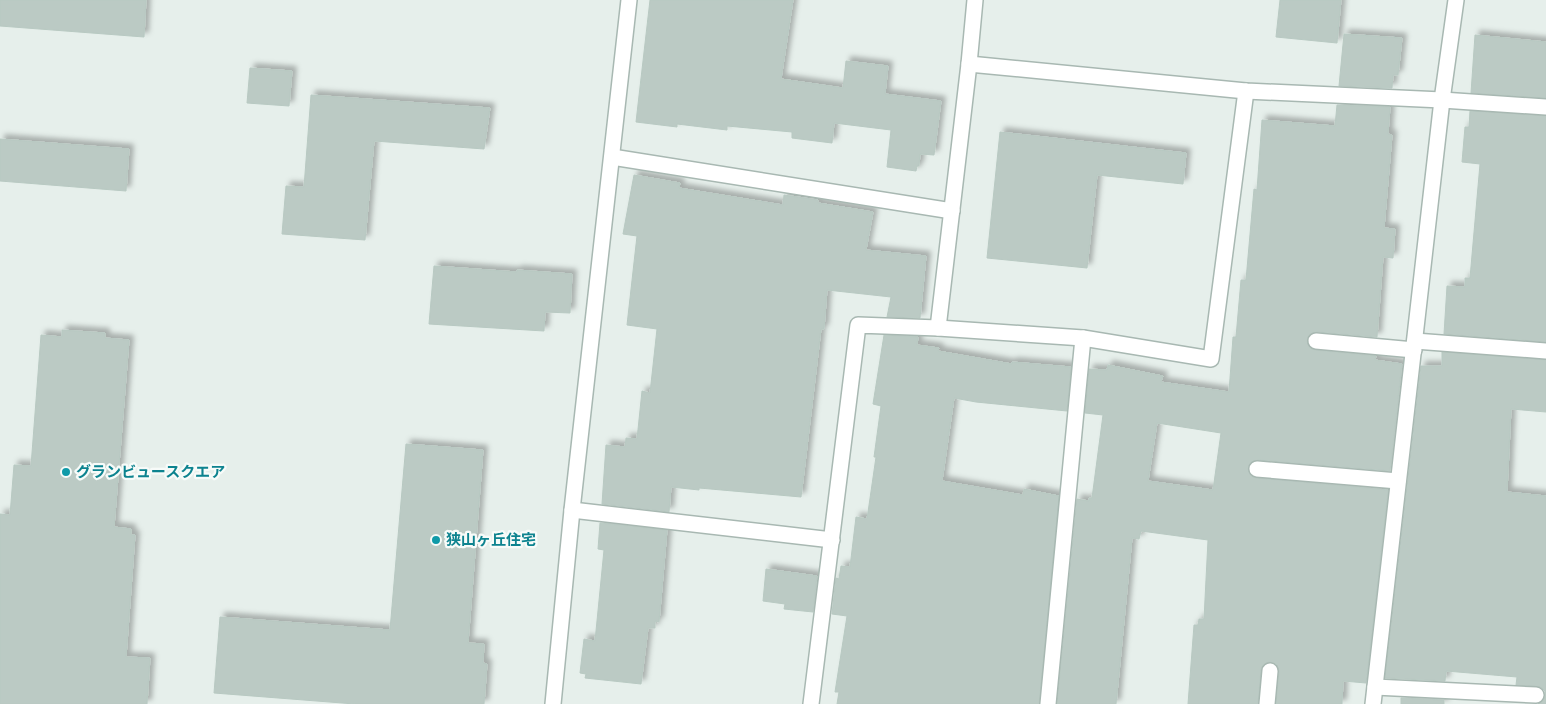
<svg xmlns="http://www.w3.org/2000/svg" width="1546" height="704" font-family="Jost,'Noto Sans JP',sans-serif">
<defs>
<filter id="shadow"><feDropShadow dx="4.5" dy="-4.5" stdDeviation="2.5" flood-color="#0004"/></filter>
</defs>
<rect width="100%" height="100%" fill="#e6efeb"/>
<g fill="#bbcac4" stroke="#b8c9c2" fill-rule="evenodd" filter="url(#shadow)">
<path d="M 0,0 L 146,0 L 144,37 L 0,26 Z"/>
<path d="M 650,0 L 793,0 L 781,79 L 843,88 L 846,61 L 888,66 L 885,94 L 941,101 L 934,155 L 920,154 L 919,166 L 917,166 L 916,171 L 887,167 L 891,130 L 834,123 L 832,143 L 792,138 L 792,132 L 727,126 L 727,130 L 677,124 L 677,127 L 636,122 Z"/>
<path d="M 1280,0 L 1341,0 L 1337,43 L 1276,37 Z"/>
<path d="M 1344,34 L 1402,38 L 1398,75 L 1393,75 L 1392,88 L 1339,86 Z"/>
<path d="M 1475,35 L 1546,42 L 1546,98 L 1471,93 Z"/>
<path d="M 250,68 L 292,71 L 289,106 L 247,103 Z"/>
<path d="M 311,95 L 490,108 L 484,149 L 374,141 L 365,240 L 282,234 L 286,186 L 304,187 Z"/>
<path d="M 1337,105 L 1390,107 L 1388,134 L 1392,135 L 1384,228 L 1395,229 L 1393,258 L 1383,257 L 1377,337 L 1317,332 L 1309,335 L 1307,341 L 1310,348 L 1315,350 L 1376,356 L 1375,360 L 1402,364 L 1390,471 L 1258,460 L 1250,463 L 1248,469 L 1251,476 L 1256,478 L 1388,490 L 1366,683 L 1343,681 L 1342,704 L 1276,704 L 1279,671 L 1276,664 L 1270,662 L 1266,663 L 1261,670 L 1258,704 L 1188,704 L 1194,625 L 1198,625 L 1199,619 L 1204,619 L 1208,540 L 1141,531 L 1139,539 L 1132,538 L 1116,704 L 1057,704 L 1077,499 L 1089,501 L 1089,498 L 1092,498 L 1103,415 L 1085,413 L 1089,369 L 1107,370 L 1108,365 L 1163,376 L 1161,382 L 1229,392 L 1233,337 L 1236,337 L 1241,280 L 1246,280 L 1254,189 L 1257,190 L 1262,120 L 1335,126 ZM 1157,423 L 1221,433 L 1213,490 L 1148,481 Z"/>
<path d="M 1470,111 L 1546,116 L 1546,342 L 1444,334 L 1447,286 L 1465,287 L 1465,278 L 1470,278 L 1480,164 L 1462,162 L 1465,127 L 1469,127 Z"/>
<path d="M 1000,132 L 1186,153 L 1183,184 L 1097,175 L 1087,268 L 987,258 Z"/>
<path d="M 0,139 L 129,149 L 126,191 L 0,181 Z"/>
<path d="M 634,175 L 680,183 L 679,188 L 783,205 L 784,195 L 818,200 L 818,203 L 873,212 L 866,250 L 926,256 L 920,318 L 887,317 L 891,297 L 827,290 L 824,329 L 821,329 L 801,497 L 699,488 L 699,490 L 671,487 L 669,512 L 602,504 L 606,445 L 625,447 L 626,438 L 637,439 L 642,391 L 650,393 L 657,329 L 627,325 L 637,236 L 623,234 Z"/>
<path d="M 434,266 L 517,272 L 517,270 L 572,274 L 570,313 L 545,312 L 544,331 L 429,324 Z"/>
<path d="M 62,330 L 105,333 L 105,338 L 129,340 L 114,527 L 131,529 L 131,535 L 135,535 L 126,657 L 150,658 L 147,704 L 0,704 L 0,514 L 10,515 L 14,465 L 31,466 L 41,335 L 62,337 Z"/>
<path d="M 884,335 L 918,337 L 917,345 L 939,348 L 938,351 L 1012,364 L 1012,362 L 1071,367 L 1067,411 L 976,402 L 954,398 L 942,481 L 1023,495 L 1024,489 L 1059,496 L 1039,704 L 837,704 L 839,692 L 835,692 L 847,616 L 832,614 L 836,578 L 839,579 L 841,566 L 850,567 L 856,517 L 867,519 L 876,457 L 874,457 L 881,406 L 873,404 Z"/>
<path d="M 1442,352 L 1546,360 L 1546,412 L 1511,409 L 1507,492 L 1546,496 L 1546,704 L 1538,704 L 1544,700 L 1545,696 L 1545,691 L 1541,687 L 1516,685 L 1517,677 L 1446,671 L 1445,681 L 1385,678 L 1421,366 L 1442,366 Z"/>
<path d="M 406,444 L 483,450 L 468,643 L 484,644 L 483,663 L 487,664 L 484,704 L 355,704 L 214,693 L 220,617 L 390,630 Z"/>
<path d="M 600,523 L 667,530 L 659,622 L 655,621 L 655,628 L 648,628 L 641,684 L 585,678 L 586,674 L 580,673 L 584,639 L 595,641 L 604,550 L 598,549 Z"/>
<path d="M 766,569 L 817,576 L 813,612 L 784,609 L 785,604 L 763,601 Z"/>
<path d="M 1401,698 L 1444,700 L 1444,704 L 1401,704 Z"/>
</g>
<g fill="none" stroke-linecap="round" stroke-linejoin="round">
<g stroke="#a8b8b2" stroke-width="18">
<g id="lane">
<path d="M 1442,100 L 1546,107"/>
<path d="M 1316,341 L 1414,350"/>
<path d="M 1415,341 L 1546,351"/>
<path d="M 1257,469 L 1398,481"/>
<path d="M 1375,687 L 1536,695"/>
<path d="M 1267,704 L 1270,671"/>
</g>
</g>
<g stroke="#a8b8b2" stroke-width="18">
<g id="street">
<path d="M 969,64 L 1246,91 L 1442,100"/>
<path d="M 612,157 L 952,211"/>
<path d="M 938,328 L 969,64 L 975,0"/>
<path d="M 572,510 L 832,540"/>
<path d="M 553,704 L 572,510 L 629,0"/>
<path d="M 811,704 L 858,325 L 938,328 L 1083,338 L 1211,359 L 1246,91"/>
<path d="M 1048,704 L 1083,338"/>
<path d="M 1373,704 L 1442,100 L 1456,0"/>
</g>
</g>
<use href="#lane" stroke="#fff" stroke-width="15"/>
<use href="#street" stroke="#fff" stroke-width="15"/>
</g>
<g fill="#0f9aa8" stroke="#f7fbf9" stroke-width="2">
<circle cx="66" cy="472" r="5"/>
<circle cx="436" cy="540" r="5"/>
</g>
<g text-anchor="middle" dominant-baseline="central" stroke-width="4.5" stroke-linejoin="round" paint-order="stroke">
<g font-size="15" font-weight="bold" fill="#0d838f" stroke="#f7fbf9" text-anchor="start">
<text x="76" y="472">グランビュースクエア</text>
<text x="446" y="540">狭山ヶ丘住宅</text>
</g>
</g>
</svg>
